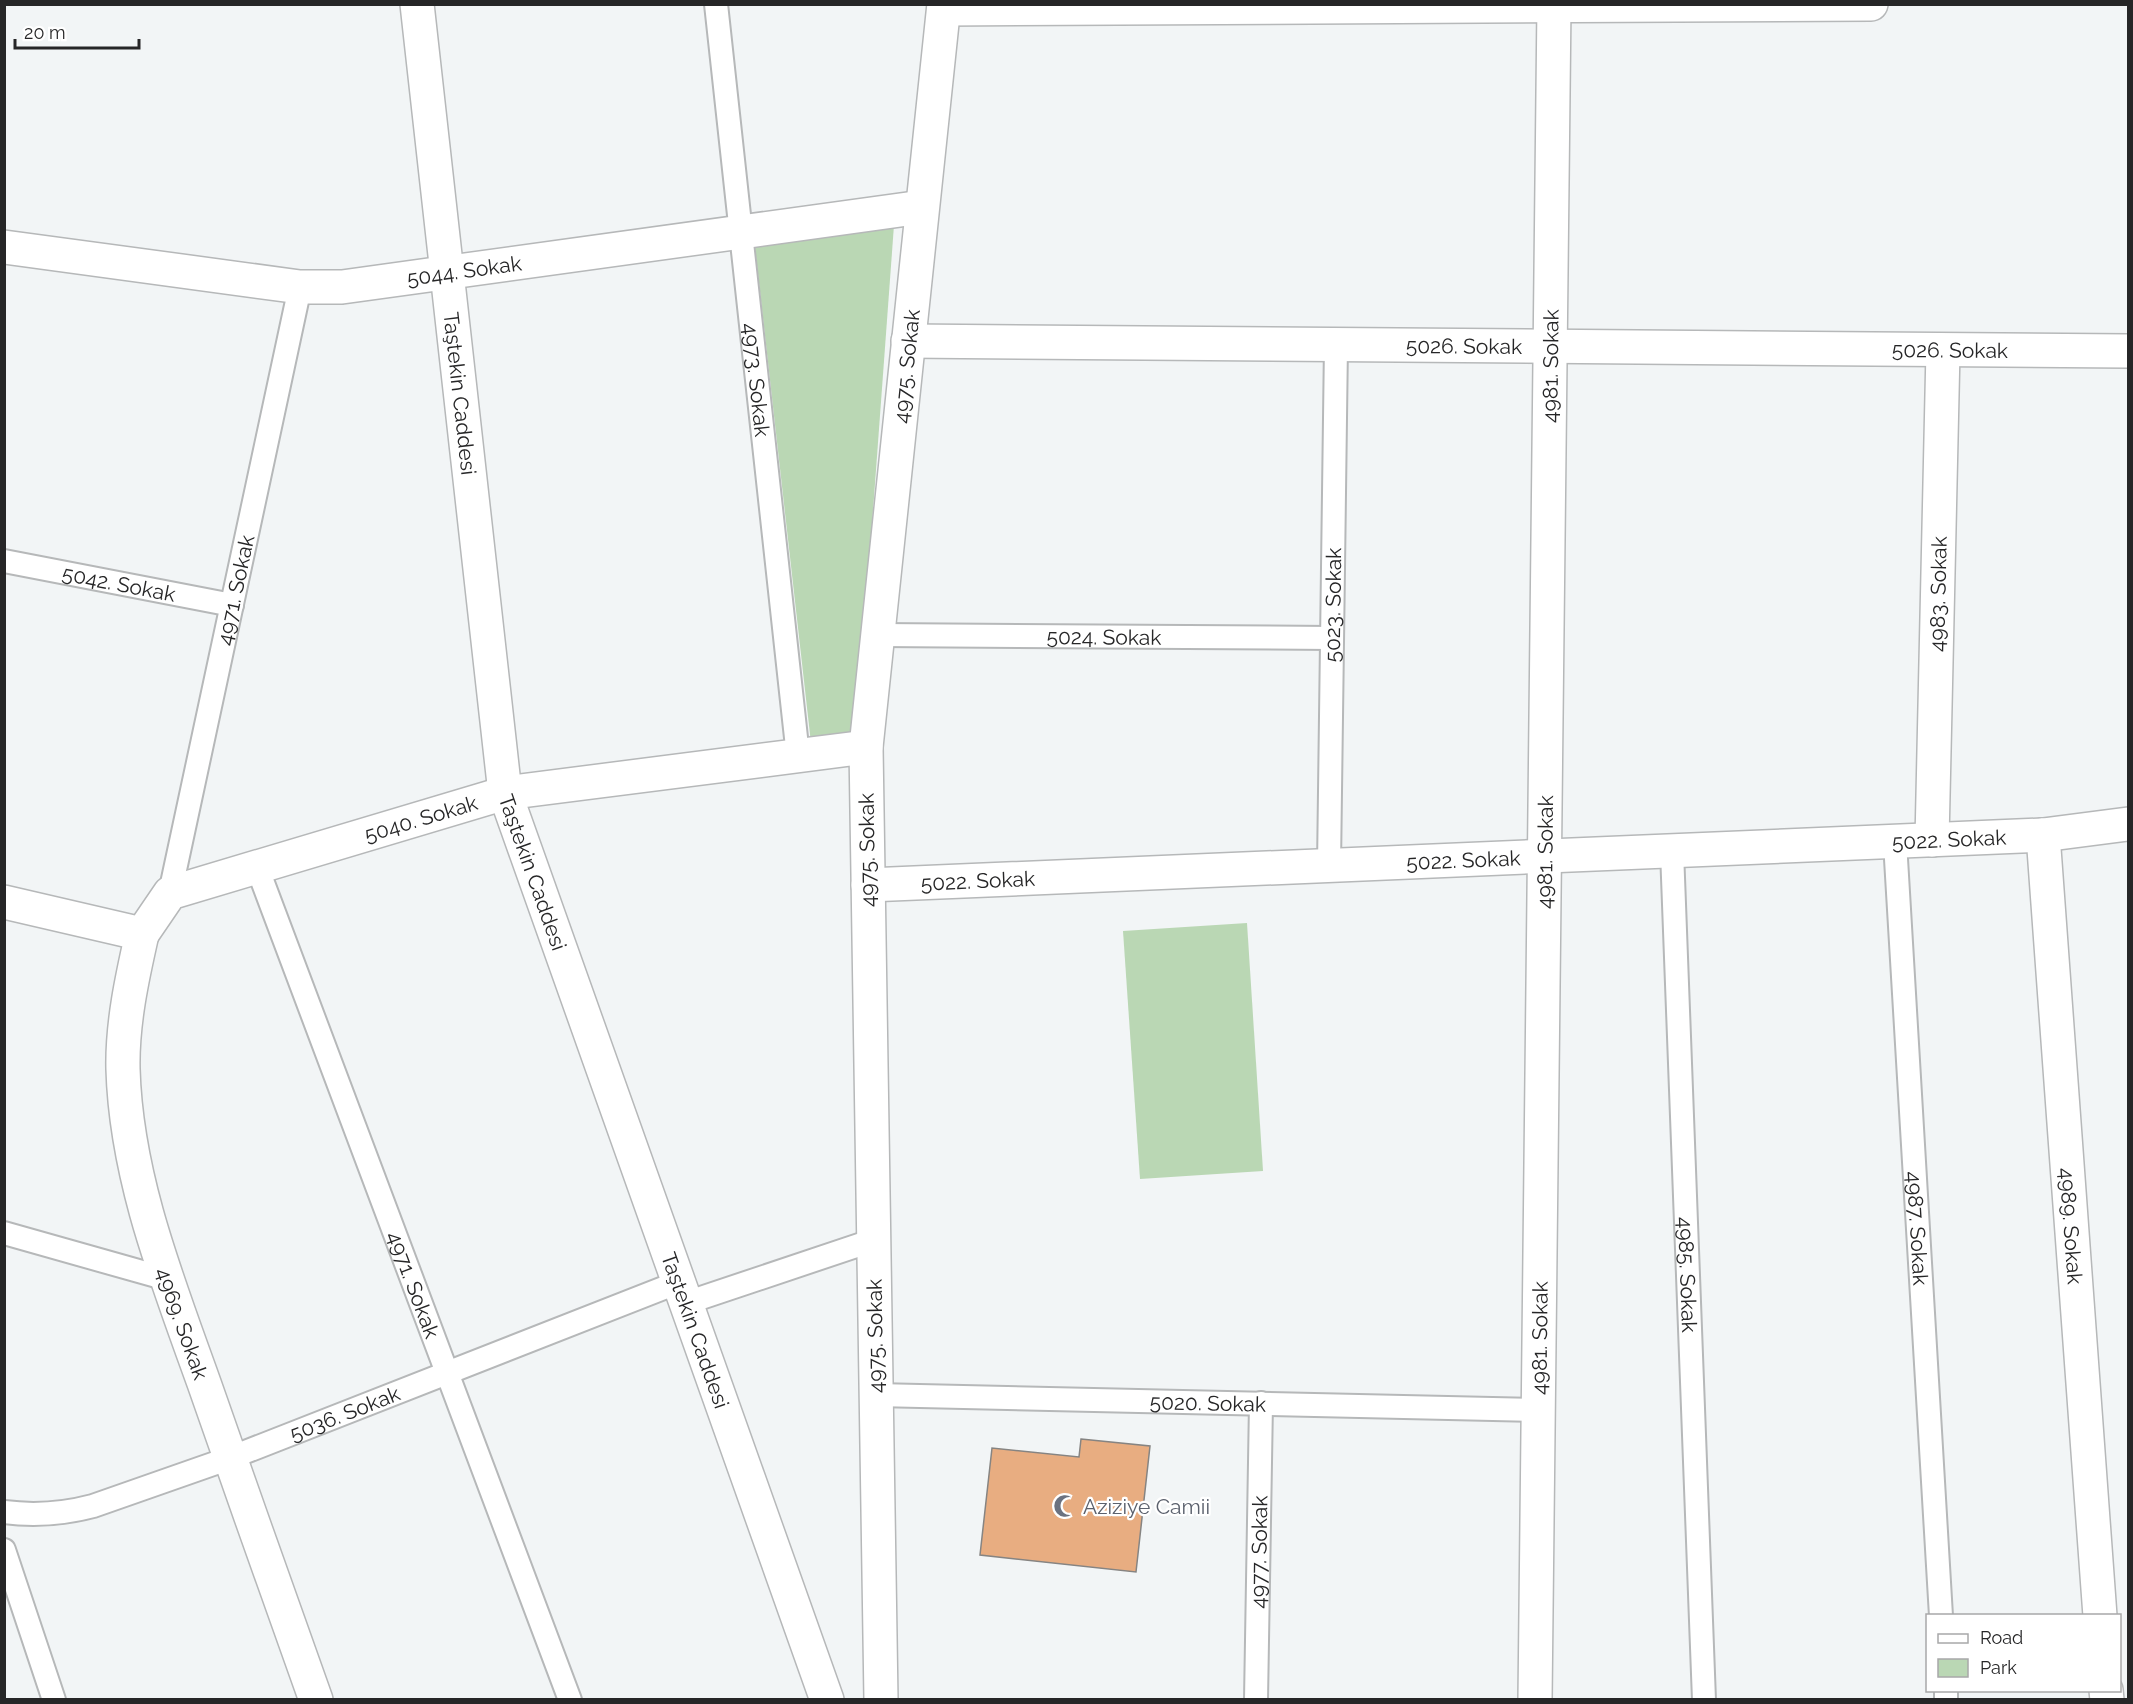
<svg xmlns="http://www.w3.org/2000/svg" width="2133" height="1704" font-family="Raleway,sans-serif">
<rect width="100%" height="100%" fill="#f2f5f6"/>
<g fill="#bad7b4">
<path d="M 894,225 L 856,742 L 811,743 L 755,247 Z"/>
<path d="M 1247,923 L 1263,1171 L 1140,1179 L 1123,931 Z"/>
</g>
<path fill="#e8ad81" stroke="#868482" stroke-width="1.5" d="M 1081,1439 L 1150,1446 L 1136,1572 L 980,1555 L 992,1448 L 1079,1457 Z"/>
<g fill="none" stroke-linecap="round" stroke-linejoin="round">
<g stroke="#b6b8b9" stroke-width="26">
<g id="lane">
<path id="s1" d="M 716,4 L 798,756"/>
<path id="s2" d="M 4,561 L 232,605"/>
<path id="s3" d="M 878,635 L 1332,638"/>
<path id="s4" d="M 1895,842 L 1941,1616"/>
<path id="s5" d="M 1672,851 L 1704,1700"/>
<path id="s6" d="M 1329,866 L 1336,344"/>
<path id="s7" d="M 257,867 L 570,1700"/>
<path id="s8" d="M 170,893 L 300,287"/>
<path d="M 4,1233 L 167,1279"/>
<path d="M 686,1303 L 874,1240"/>
<path id="s9" d="M 876,1395 L 1539,1410"/>
<path id="s10" d="M 4,1512 C 35,1516 63,1514 93,1506 L 230,1458 L 679,1282"/>
<path d="M 4,1550 L 54,1700"/>
<path d="M 1946,1690 L 1946,1700"/>
<path id="s11" d="M 1256,1700 L 1261,1403"/>
</g>
</g>
<g stroke="#b6b8b9" stroke-width="36">
<g id="street">
<path id="s12" d="M 417,4 L 505,793 L 827,1700"/>
<path d="M 944,9 L 1871,4"/>
<path id="s13" d="M 4,247 L 300,287 L 342,287 L 922,207"/>
<path id="s14" d="M 908,341 L 2128,351"/>
<path id="s15" d="M 2043,835 L 2100,1616"/>
<path id="s16" d="M 1932,840 L 1943,350"/>
<path id="s17" d="M 868,885 L 2043,835 L 2128,824"/>
<path id="s18" d="M 4,902 L 142,934 L 170,893 L 505,793 L 866,747"/>
<path id="s19" d="M 142,934 C 132,978 122,1024 123,1069 C 126,1178 168,1282 204,1383 C 241,1489 278,1594 316,1700"/>
<path d="M 2106,1690 L 2107,1700"/>
<path id="s20" d="M 881,1700 L 866,747 L 944,4"/>
<path id="s21" d="M 1535,1700 L 1554,4"/>
</g>
</g>
<use href="#lane" stroke="#fff" stroke-width="22"/>
<use href="#street" stroke="#fff" stroke-width="33"/>
</g>
<defs>
<g id="mosque-bare" transform="scale(1.8)"><path d="M3.5-4.9A6 6 0 1 0 3.5 4.9A5 5 0 1 1 3.5-4.9Z" fill="#6b7280" stroke="#fff" stroke-width="2.5" paint-order="stroke"/></g>
</defs>
<g fill-rule="evenodd">
<use href="#mosque-bare" x="1065" y="1506"/>
</g>
<g text-anchor="middle" dominant-baseline="central" stroke-width="4.5" stroke-linejoin="round" paint-order="stroke">
<g font-size="21" fill="#262627" stroke="#fff">
<text stroke="none"><textPath href="#s13" startOffset="464">5044. Sokak</textPath></text>
<text stroke="none"><textPath href="#s14" startOffset="556">5026. Sokak</textPath></text>
<text stroke="none"><textPath href="#s14" startOffset="1042">5026. Sokak</textPath></text>
<text stroke="none"><textPath href="#s20" startOffset="1336">4975. Sokak</textPath></text>
<text stroke="none"><textPath href="#s21" startOffset="1334">4981. Sokak</textPath></text>
<text stroke="none"><textPath href="#s1" startOffset="378">4973. Sokak</textPath></text>
<text stroke="none"><textPath href="#s12" startOffset="392">Taştekin Caddesi</textPath></text>
<text stroke="none"><textPath href="#s2" startOffset="117">5042. Sokak</textPath></text>
<text stroke="none"><textPath href="#s8" startOffset="310">4971. Sokak</textPath></text>
<text stroke="none"><textPath href="#s16" startOffset="246">4983. Sokak</textPath></text>
<text stroke="none"><textPath href="#s6" startOffset="261">5023. Sokak</textPath></text>
<text stroke="none"><textPath href="#s3" startOffset="226">5024. Sokak</textPath></text>
<text stroke="none"><textPath href="#s18" startOffset="453">5040. Sokak</textPath></text>
<text stroke="none"><textPath href="#s17" startOffset="1082">5022. Sokak</textPath></text>
<text transform="translate(867 850) rotate(-91)">4975. Sokak</text>
<text stroke="none"><textPath href="#s21" startOffset="848">4981. Sokak</textPath></text>
<text stroke="none"><textPath href="#s17" startOffset="596">5022. Sokak</textPath></text>
<text stroke="none"><textPath href="#s12" startOffset="878">Taştekin Caddesi</textPath></text>
<text stroke="none"><textPath href="#s17" startOffset="110">5022. Sokak</textPath></text>
<text stroke="none"><textPath href="#s15" startOffset="392">4989. Sokak</textPath></text>
<text stroke="none"><textPath href="#s4" startOffset="387">4987. Sokak</textPath></text>
<text stroke="none"><textPath href="#s5" startOffset="424">4985. Sokak</textPath></text>
<text stroke="none"><textPath href="#s7" startOffset="446">4971. Sokak</textPath></text>
<text stroke="none"><textPath href="#s19" startOffset="399">4969. Sokak</textPath></text>
<text stroke="none"><textPath href="#s12" startOffset="1364">Taştekin Caddesi</textPath></text>
<text transform="translate(875 1336) rotate(-91)">4975. Sokak</text>
<text stroke="none"><textPath href="#s21" startOffset="362">4981. Sokak</textPath></text>
<text stroke="none"><textPath href="#s9" startOffset="332">5020. Sokak</textPath></text>
<text stroke="none"><textPath href="#s10" startOffset="358">5036. Sokak</textPath></text>
<text stroke="none"><textPath href="#s11" startOffset="148">4977. Sokak</textPath></text>
</g>
<g font-size="21" fill="#5b616d" stroke="#fff" text-anchor="start">
<text x="1083" y="1506">Aziziye Camii</text>
</g>
</g>
<rect width="2133" height="1704" fill="none" stroke="#262627" stroke-width="12"/>
<rect x="1926" y="1614" width="195" height="78" fill="#ffffff" stroke="#a8a8a9" stroke-width="1.5"/>
<rect x="1938" y="1634" width="30" height="9" fill="#ffffff" stroke="#a8a8a9" stroke-width="1.5"/>
<text x="1980" y="1644" font-size="18" fill="#262627">Road</text>
<rect x="1938" y="1659" width="30" height="18" fill="#bad7b4" stroke="#a8a8a9" stroke-width="1.5"/>
<text x="1980" y="1674" font-size="18" fill="#262627">Park</text>
<path d="M15 39v9h124v-9" fill="none" stroke="#262627" stroke-width="3"/>
<text x="24" y="39" font-size="18" fill="#262627" stroke="#ffffff" stroke-width="4.5" paint-order="stroke">20 m</text>
</svg>
